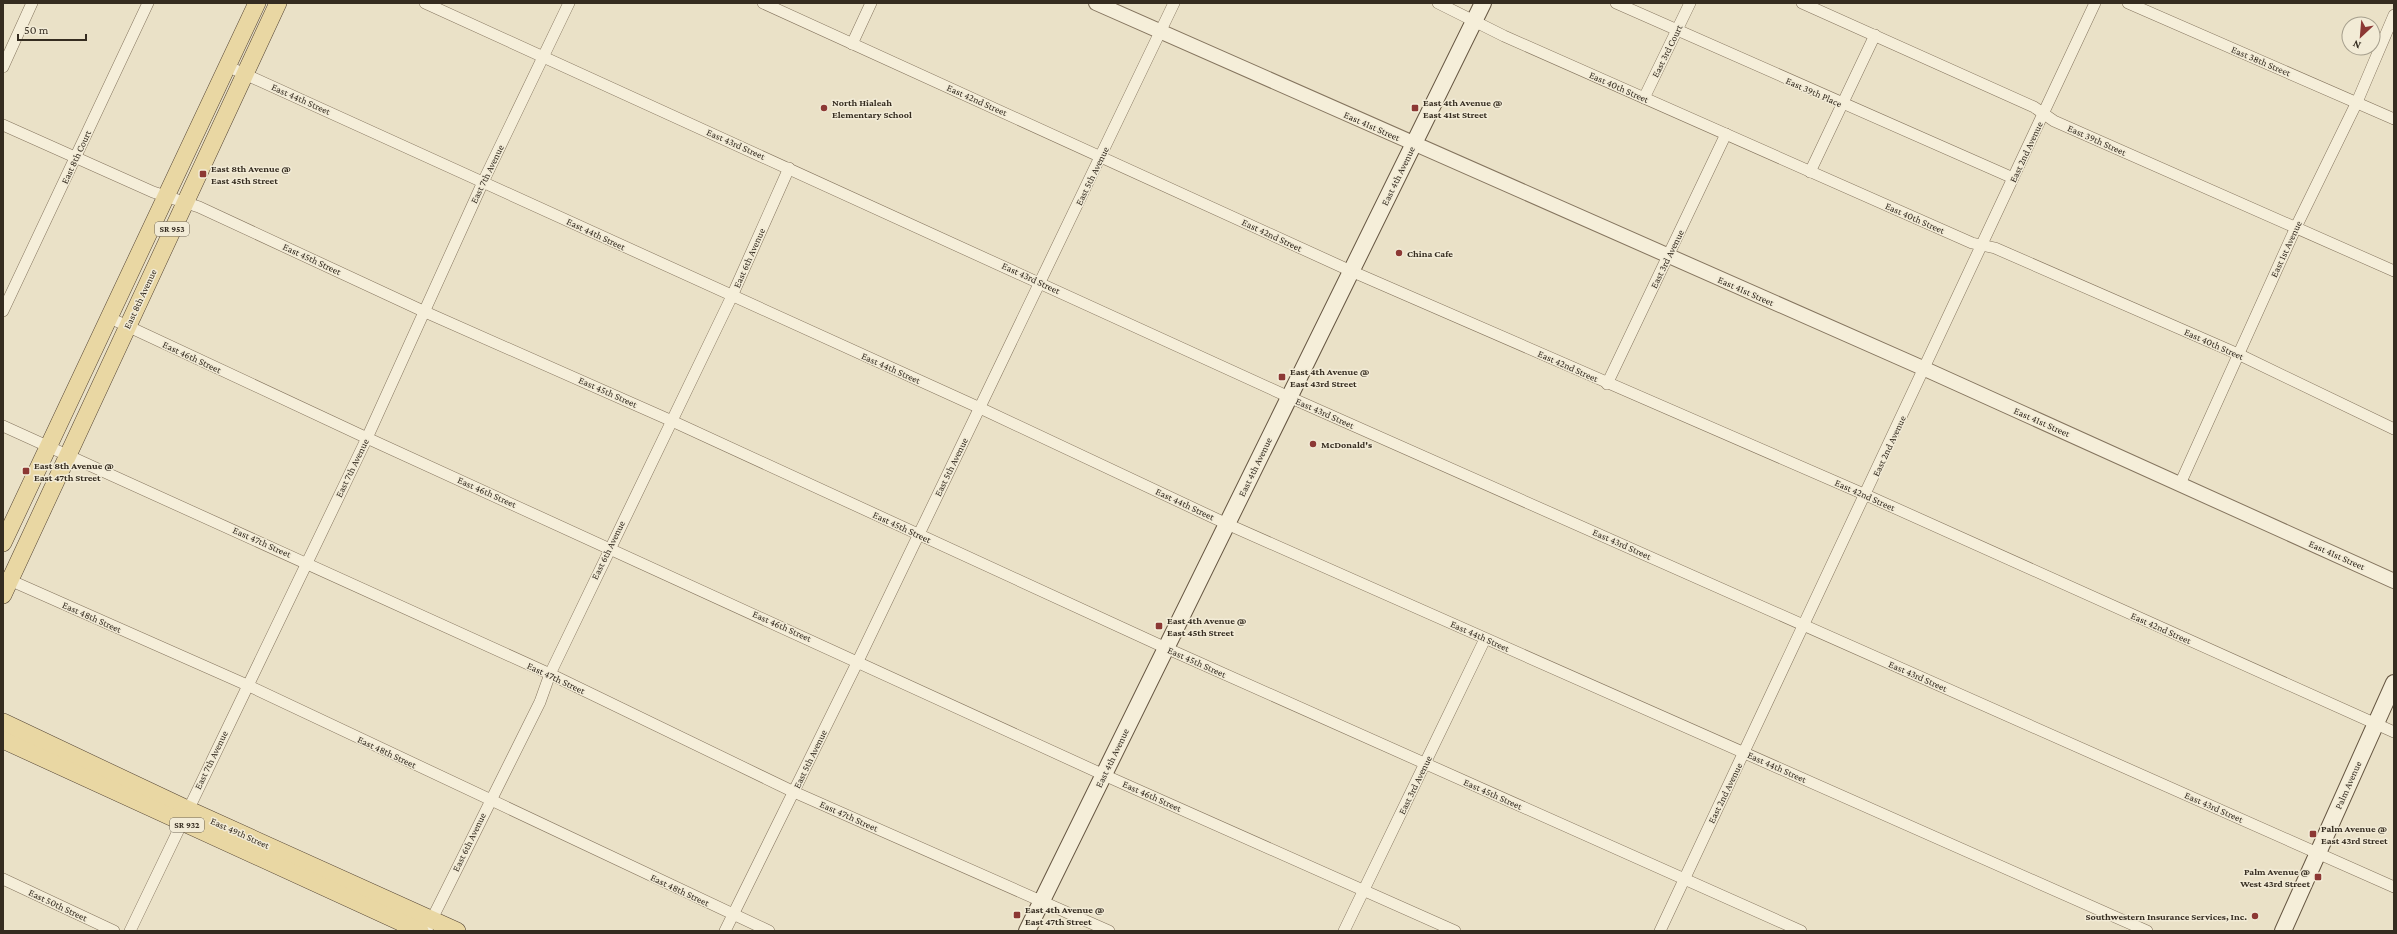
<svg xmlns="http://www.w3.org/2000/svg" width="2397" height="934" font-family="'Crimson Pro',serif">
<rect width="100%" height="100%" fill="#eae1c7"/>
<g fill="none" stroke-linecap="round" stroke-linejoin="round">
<g stroke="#84745e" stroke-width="12">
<g id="minor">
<path d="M 425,3 L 1289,397 L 2394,887"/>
<path d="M 763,3 L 1351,271 L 1866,495 L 2394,732"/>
<path d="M 1438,3 L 1504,36 L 1972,243 L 1995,248 L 2238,354 L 2394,429"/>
<path d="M 1616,3 L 2013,178"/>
<path d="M 1802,3 L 2034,107 L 2054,121 L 2394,271"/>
<path d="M 2128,3 L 2394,119"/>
<path d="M 852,44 L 871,3"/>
<path d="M 227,66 L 980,408 L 1227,524 L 2147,931"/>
<path d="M 3,67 L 32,3"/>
<path d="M 1644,98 L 1690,3"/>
<path d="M 3,125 L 153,192 L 199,207 L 423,311 L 672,421 L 1166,648 L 1801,931"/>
<path d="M 1810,172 L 1875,35"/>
<path d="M 3,311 L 148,3"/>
<path d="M 110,318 L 367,438 L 1104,775 L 1455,931"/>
<path d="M 1607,384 L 1726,134"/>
<path d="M 3,426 L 550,674 L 794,792 L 1109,931"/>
<path d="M 2180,484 L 2296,227 L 2357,102 L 2394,15"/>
<path d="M 5,578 L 247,685 L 769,931"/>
<path d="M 3,879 L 114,931"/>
<path d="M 130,931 L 367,438 L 483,182 L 569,3"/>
<path d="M 426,931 L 540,702 L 550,674 L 732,296 L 789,168"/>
<path d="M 725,931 L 858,661 L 1174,3"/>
<path d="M 1344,931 L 1485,639"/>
<path d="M 1660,931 L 2095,3"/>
</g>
</g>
<g stroke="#84745e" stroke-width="16">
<path id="tertiary" d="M 1096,3 L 1925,369 L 2394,581"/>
</g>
<g stroke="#655541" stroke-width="18">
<g id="secondary">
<path d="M 1027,931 L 1483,3"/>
<path d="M 2283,931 L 2394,683"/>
</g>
</g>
<g stroke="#524232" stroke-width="18">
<g id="primary">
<path d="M 3,543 L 257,3"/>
<path d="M 3,595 L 278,3"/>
<path d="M 3,722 L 187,809 L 457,931"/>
<path d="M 3,740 L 420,931"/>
</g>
</g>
<use href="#minor" stroke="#f5eed9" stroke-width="11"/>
<use href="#tertiary" stroke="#f5eed9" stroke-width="14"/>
<use href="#secondary" stroke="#f5eed9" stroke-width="16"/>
<use href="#primary" stroke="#e9d7a3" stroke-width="17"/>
</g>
<g fill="#8c3834" stroke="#f2ebd6" stroke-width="1.5">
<circle cx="824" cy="108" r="4"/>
<rect x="1411" y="104" width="8" height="8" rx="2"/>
<rect x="199" y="170" width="8" height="8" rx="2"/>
<circle cx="1399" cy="253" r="4"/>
<rect x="1278" y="373" width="8" height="8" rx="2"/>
<circle cx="1313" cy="444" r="4"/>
<rect x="22" y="467" width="8" height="8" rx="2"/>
<rect x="1155" y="622" width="8" height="8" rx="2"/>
<rect x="2309" y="830" width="8" height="8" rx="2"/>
<rect x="2314" y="873" width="8" height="8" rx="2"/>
<rect x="1013" y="911" width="8" height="8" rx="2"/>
<circle cx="2255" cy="916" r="4"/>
</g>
<g text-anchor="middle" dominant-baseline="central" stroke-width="3" stroke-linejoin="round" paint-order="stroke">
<g fill="#f2ebd6" stroke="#6e6557" stroke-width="1">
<rect x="155" y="222" width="34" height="14" rx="3"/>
<rect x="170" y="818" width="34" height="14" rx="3"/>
</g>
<g font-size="9" font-weight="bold" fill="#352c20">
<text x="172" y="229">SR 953</text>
<text x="187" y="825">SR 932</text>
</g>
<g font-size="10" fill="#352c20" stroke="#f2ebd6">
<text transform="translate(1667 51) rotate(-64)">East 3rd Court</text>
<text transform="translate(2261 61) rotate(23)">East 38th Street</text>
<text transform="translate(1619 87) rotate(24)">East 40th Street</text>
<text transform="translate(1814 92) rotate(24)">East 39th Place</text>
<text transform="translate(301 99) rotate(24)">East 44th Street</text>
<text transform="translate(977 100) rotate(24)">East 42nd Street</text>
<text transform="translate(1372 126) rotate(24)">East 41st Street</text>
<text transform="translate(2097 140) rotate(24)">East 39th Street</text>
<text transform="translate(736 144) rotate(24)">East 43rd Street</text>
<text transform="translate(2026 152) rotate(-65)">East 2nd Avenue</text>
<text transform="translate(76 157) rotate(-65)">East 8th Court</text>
<text transform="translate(487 174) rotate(-64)">East 7th Avenue</text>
<text transform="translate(1092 176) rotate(-64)">East 5th Avenue</text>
<text transform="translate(1398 176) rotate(-64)">East 4th Avenue</text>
<text transform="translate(1915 218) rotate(24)">East 40th Street</text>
<text transform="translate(596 234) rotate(25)">East 44th Street</text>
<text transform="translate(1272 235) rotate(25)">East 42nd Street</text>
<text transform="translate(2286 249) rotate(-65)">East 1st Avenue</text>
<text transform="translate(749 258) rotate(-66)">East 6th Avenue</text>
<text transform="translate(312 259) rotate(25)">East 45th Street</text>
<text transform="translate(1667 259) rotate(-64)">East 3rd Avenue</text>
<text transform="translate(1031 278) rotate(25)">East 43rd Street</text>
<text transform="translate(1746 291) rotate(24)">East 41st Street</text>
<text transform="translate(140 299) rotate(-65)">East 8th Avenue</text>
<text transform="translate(2214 344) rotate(24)">East 40th Street</text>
<text transform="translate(192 357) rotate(25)">East 46th Street</text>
<text transform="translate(1568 366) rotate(24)">East 42nd Street</text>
<text transform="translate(891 368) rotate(24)">East 44th Street</text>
<text transform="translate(608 392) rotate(24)">East 45th Street</text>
<text transform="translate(1325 413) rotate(24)">East 43rd Street</text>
<text transform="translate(2042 422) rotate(24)">East 41st Street</text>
<text transform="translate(1889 446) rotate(-65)">East 2nd Avenue</text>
<text transform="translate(951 467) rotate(-64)">East 5th Avenue</text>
<text transform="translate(1255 467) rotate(-64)">East 4th Avenue</text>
<text transform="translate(352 468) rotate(-64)">East 7th Avenue</text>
<text transform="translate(487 492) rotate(24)">East 46th Street</text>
<text transform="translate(1865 495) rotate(24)">East 42nd Street</text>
<text transform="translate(1185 504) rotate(25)">East 44th Street</text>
<text transform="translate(902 527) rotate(25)">East 45th Street</text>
<text transform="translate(262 542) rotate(24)">East 47th Street</text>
<text transform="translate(1622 544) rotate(24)">East 43rd Street</text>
<text transform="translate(608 550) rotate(-64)">East 6th Avenue</text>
<text transform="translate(2337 555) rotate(24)">East 41st Street</text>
<text transform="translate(92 617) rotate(24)">East 48th Street</text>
<text transform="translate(782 626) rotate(24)">East 46th Street</text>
<text transform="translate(2161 628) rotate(24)">East 42nd Street</text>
<text transform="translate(1480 636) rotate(24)">East 44th Street</text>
<text transform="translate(1197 662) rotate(24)">East 45th Street</text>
<text transform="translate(1918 676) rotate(24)">East 43rd Street</text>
<text transform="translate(556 678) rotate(25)">East 47th Street</text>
<text transform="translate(387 752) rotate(25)">East 48th Street</text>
<text transform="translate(1112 758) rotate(-64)">East 4th Avenue</text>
<text transform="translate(810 759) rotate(-64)">East 5th Avenue</text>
<text transform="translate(211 760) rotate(-64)">East 7th Avenue</text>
<text transform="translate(1777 767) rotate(24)">East 44th Street</text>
<text transform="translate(1415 785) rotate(-64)">East 3rd Avenue</text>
<text transform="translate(2348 785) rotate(-66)">Palm Avenue</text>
<text transform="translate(1725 793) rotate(-64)">East 2nd Avenue</text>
<text transform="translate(1493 794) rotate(24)">East 45th Street</text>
<text transform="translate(1152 796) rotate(24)">East 46th Street</text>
<text transform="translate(2214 807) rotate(24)">East 43rd Street</text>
<text transform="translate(849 816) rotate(24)">East 47th Street</text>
<text transform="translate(240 833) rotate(24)">East 49th Street</text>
<text transform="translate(469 842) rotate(-64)">East 6th Avenue</text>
<text transform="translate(680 890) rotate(25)">East 48th Street</text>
<text transform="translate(58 905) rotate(25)">East 50th Street</text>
</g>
<g font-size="10" font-weight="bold" fill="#352c20" stroke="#f2ebd6" text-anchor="start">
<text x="832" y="102">North Hialeah<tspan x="832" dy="12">Elementary School</tspan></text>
<text x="1423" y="102">East 4th Avenue @<tspan x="1423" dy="12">East 41st Street</tspan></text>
<text x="211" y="168">East 8th Avenue @<tspan x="211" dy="12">East 45th Street</tspan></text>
<text x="1407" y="253">China Cafe</text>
<text x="1290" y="371">East 4th Avenue @<tspan x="1290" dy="12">East 43rd Street</tspan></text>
<text x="1321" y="444">McDonald's</text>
<text x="34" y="465">East 8th Avenue @<tspan x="34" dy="12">East 47th Street</tspan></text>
<text x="1167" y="620">East 4th Avenue @<tspan x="1167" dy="12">East 45th Street</tspan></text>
<text x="2321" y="828">Palm Avenue @<tspan x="2321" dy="12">East 43rd Street</tspan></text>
<text x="2310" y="871" text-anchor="end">Palm Avenue @<tspan x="2310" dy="12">West 43rd Street</tspan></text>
<text x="1025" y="909">East 4th Avenue @<tspan x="1025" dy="12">East 47th Street</tspan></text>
<text x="2247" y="916" text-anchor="end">Southwestern Insurance Services, Inc.</text>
</g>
</g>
<rect width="2397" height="934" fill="none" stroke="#352c20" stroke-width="8"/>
<g transform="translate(2361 36) rotate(206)"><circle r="19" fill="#f2ebd6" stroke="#a69f8d"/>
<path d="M0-3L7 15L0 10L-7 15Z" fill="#8c3834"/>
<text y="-6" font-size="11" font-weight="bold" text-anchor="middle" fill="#352c20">N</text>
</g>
<path d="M18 34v6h68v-6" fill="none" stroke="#352c20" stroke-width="2"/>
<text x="24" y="34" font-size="12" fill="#352c20" stroke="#f2ebd6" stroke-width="3" paint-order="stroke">50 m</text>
</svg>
